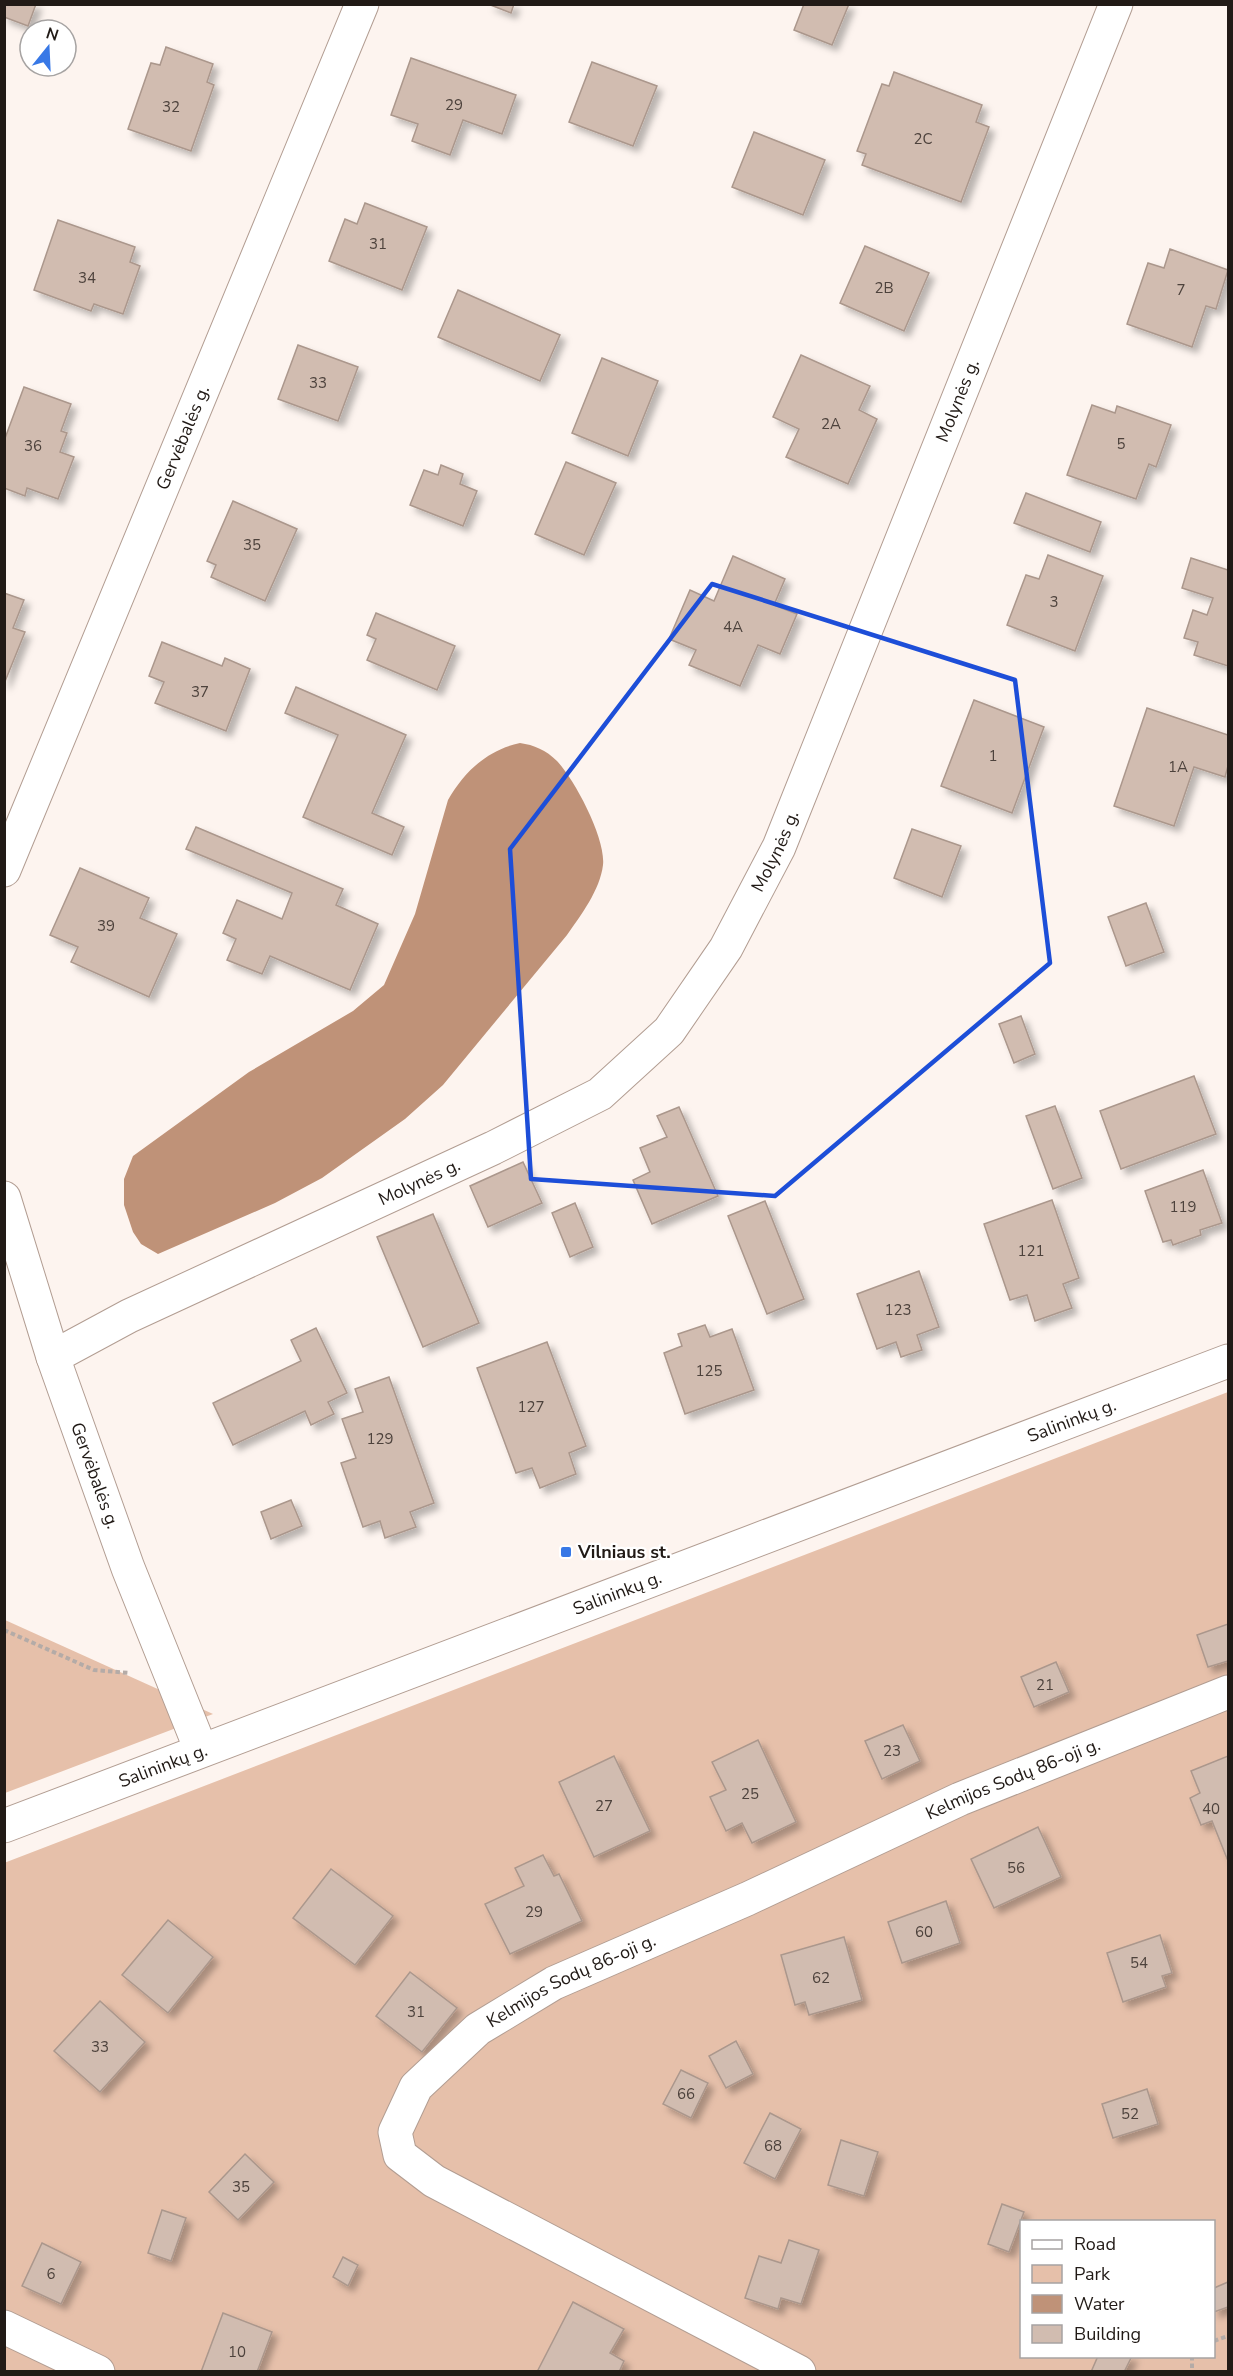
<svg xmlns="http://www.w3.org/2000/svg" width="1233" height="2376" font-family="'Nunito Sans',sans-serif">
<defs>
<filter id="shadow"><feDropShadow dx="5.5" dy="5.5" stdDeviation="3" flood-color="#0004"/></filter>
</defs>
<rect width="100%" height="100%" fill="#fdf4ef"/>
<g fill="#e6c0aa" fill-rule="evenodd">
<path d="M 1228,1392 L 1228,2371 L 5,2371 L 4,1863 ZM 1022,2222 L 1214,2222 L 1214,2356 L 1022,2356 Z"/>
<path d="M 5,1620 L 213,1714 L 5,1793 Z"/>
</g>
<path fill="#bf9278" d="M 520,743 C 534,745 546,750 557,761 C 575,780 606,839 603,865 C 600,890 581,915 567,935 L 443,1085 L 405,1119 L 322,1178 L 275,1203 L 158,1254 L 141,1244 L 133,1232 L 124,1205 L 124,1179 L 133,1156 L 249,1072 L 353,1011 L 384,985 L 415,914 L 448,800 C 464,772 487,750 520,743 Z"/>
<g fill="#d1bcb0" stroke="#ab978c" stroke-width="1.5" filter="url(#shadow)">
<path d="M 4,4 L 36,4 L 28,26 L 4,17 Z"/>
<path d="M 488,4 L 514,4 L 511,13 Z"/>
<path d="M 804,4 L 849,4 L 832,45 L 794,30 Z"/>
<path d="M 166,47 L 213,64 L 207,82 L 214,85 L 191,151 L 128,129 L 151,63 L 160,65 Z"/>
<path d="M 411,58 L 516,95 L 502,134 L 463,120 L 450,155 L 412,141 L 418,124 L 391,115 Z"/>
<path d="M 592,62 L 657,86 L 633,146 L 569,122 Z"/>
<path d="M 894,72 L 982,105 L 976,122 L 989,127 L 961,202 L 862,165 L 866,154 L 857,151 L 882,84 L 889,86 Z"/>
<path d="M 754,132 L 825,160 L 803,215 L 732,187 Z"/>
<path d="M 365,203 L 427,227 L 402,290 L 329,261 L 345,219 L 357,224 Z"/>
<path d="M 58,220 L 135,247 L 130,262 L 140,266 L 123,314 L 94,304 L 91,311 L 34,290 Z"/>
<path d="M 865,246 L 929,273 L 904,331 L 840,303 Z"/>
<path d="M 1170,249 L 1228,270 L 1216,309 L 1206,306 L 1192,347 L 1127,324 L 1148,263 L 1164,268 Z"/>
<path d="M 458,290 L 560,335 L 540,381 L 438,337 Z"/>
<path d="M 298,345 L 358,367 L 338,421 L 278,399 Z"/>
<path d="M 801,355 L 870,386 L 859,410 L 877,419 L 848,484 L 786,457 L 799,429 L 773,417 Z"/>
<path d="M 602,358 L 658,381 L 628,456 L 572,433 Z"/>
<path d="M 24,387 L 71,404 L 61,431 L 67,433 L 60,452 L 74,457 L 58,499 L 27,488 L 25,496 L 4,488 L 4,441 Z"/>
<path d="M 1092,405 L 1115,413 L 1117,406 L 1171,425 L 1156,467 L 1149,464 L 1136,499 L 1067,475 Z"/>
<path d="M 566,462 L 616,483 L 584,555 L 535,534 Z"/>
<path d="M 441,465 L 463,474 L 460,484 L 477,491 L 463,526 L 410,505 L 424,470 L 438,475 Z"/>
<path d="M 1026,493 L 1101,522 L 1090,552 L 1014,523 Z"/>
<path d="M 233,501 L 297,529 L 265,601 L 211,577 L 216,565 L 207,561 Z"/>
<path d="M 1048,555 L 1103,576 L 1075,651 L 1007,625 L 1026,575 L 1039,579 Z"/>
<path d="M 733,556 L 785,579 L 774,605 L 797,614 L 780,654 L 758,645 L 740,686 L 689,665 L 696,650 L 669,639 L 690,590 L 714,601 Z"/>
<path d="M 1191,558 L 1228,570 L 1228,666 L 1194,655 L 1198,642 L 1184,638 L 1193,610 L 1207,615 L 1213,598 L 1182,588 Z"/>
<path d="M 4,593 L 24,600 L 13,628 L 25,632 L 4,684 Z"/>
<path d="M 376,613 L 455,646 L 437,690 L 367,660 L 376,639 L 367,635 Z"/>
<path d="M 162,642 L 222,666 L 225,658 L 250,669 L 226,731 L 155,703 L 164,682 L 149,676 Z"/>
<path d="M 296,687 L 406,735 L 372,813 L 404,827 L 392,855 L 303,817 L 338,735 L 285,713 Z"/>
<path d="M 974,700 L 1044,727 L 1012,813 L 941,786 Z"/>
<path d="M 1147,708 L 1228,735 L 1228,766 L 1225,777 L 1194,767 L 1174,826 L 1114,806 Z"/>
<path d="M 196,827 L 343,889 L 336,905 L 378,924 L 350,990 L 270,956 L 262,974 L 227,960 L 236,939 L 223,933 L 237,900 L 282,919 L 292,893 L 186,849 Z"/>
<path d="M 912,829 L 961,846 L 942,897 L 894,878 Z"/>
<path d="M 80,868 L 149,898 L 140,918 L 177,934 L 149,997 L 71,962 L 78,947 L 50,935 Z"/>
<path d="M 1146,903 L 1164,952 L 1126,966 L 1108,917 Z"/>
<path d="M 1021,1016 L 1035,1054 L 1014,1063 L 999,1024 Z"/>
<path d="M 1194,1076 L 1216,1134 L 1121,1169 L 1100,1111 Z"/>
<path d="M 1055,1106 L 1082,1178 L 1053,1189 L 1026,1116 Z"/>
<path d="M 679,1107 L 718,1196 L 652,1224 L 633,1180 L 650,1172 L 640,1148 L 667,1137 L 657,1116 Z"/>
<path d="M 523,1162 L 542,1203 L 488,1227 L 470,1186 Z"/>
<path d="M 1203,1170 L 1222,1223 L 1200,1230 L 1201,1235 L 1173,1245 L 1171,1240 L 1163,1242 L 1145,1191 Z"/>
<path d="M 1052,1200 L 1079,1278 L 1063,1284 L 1072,1308 L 1035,1321 L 1027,1295 L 1010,1300 L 984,1224 Z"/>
<path d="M 765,1201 L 804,1299 L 767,1314 L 728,1216 Z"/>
<path d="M 575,1203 L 593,1247 L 570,1257 L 552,1213 Z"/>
<path d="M 433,1214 L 479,1323 L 423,1347 L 377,1237 Z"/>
<path d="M 919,1271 L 939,1327 L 917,1335 L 922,1350 L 901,1357 L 896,1342 L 877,1349 L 857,1294 Z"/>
<path d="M 705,1325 L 710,1337 L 732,1329 L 754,1390 L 685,1414 L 664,1353 L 682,1346 L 678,1334 Z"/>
<path d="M 316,1328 L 347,1393 L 328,1402 L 334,1414 L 311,1425 L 305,1411 L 233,1445 L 213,1403 L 301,1361 L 291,1340 Z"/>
<path d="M 547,1342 L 586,1446 L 569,1453 L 576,1474 L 540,1488 L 532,1468 L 516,1473 L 477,1368 Z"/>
<path d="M 389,1377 L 434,1503 L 410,1512 L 416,1527 L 385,1538 L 380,1521 L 363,1527 L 341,1463 L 356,1458 L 342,1419 L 363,1412 L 355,1389 Z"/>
<path d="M 291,1500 L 302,1526 L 271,1539 L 261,1512 Z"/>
<path d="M 1228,1624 L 1228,1661 L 1208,1667 L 1197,1635 Z"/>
<path d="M 1056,1662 L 1069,1692 L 1034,1707 L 1021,1677 Z"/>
<path d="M 903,1725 L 920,1761 L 882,1779 L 865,1741 Z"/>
<path d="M 758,1740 L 796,1822 L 752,1843 L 742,1823 L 726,1831 L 710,1797 L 726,1790 L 712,1762 Z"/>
<path d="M 614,1756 L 650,1831 L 594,1857 L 559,1782 Z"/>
<path d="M 1228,1756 L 1228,1861 L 1212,1821 L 1201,1825 L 1190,1798 L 1200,1793 L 1191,1771 Z"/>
<path d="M 1038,1827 L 1061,1877 L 994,1908 L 971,1859 Z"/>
<path d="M 543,1855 L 554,1876 L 559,1874 L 582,1921 L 510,1954 L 485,1904 L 524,1886 L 515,1868 Z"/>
<path d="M 331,1869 L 393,1916 L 355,1965 L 293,1918 Z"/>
<path d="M 946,1901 L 960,1943 L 902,1963 L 888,1922 Z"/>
<path d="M 168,1920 L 213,1957 L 168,2013 L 122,1975 Z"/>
<path d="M 1160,1935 L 1172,1973 L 1162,1976 L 1166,1987 L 1123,2002 L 1107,1953 Z"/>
<path d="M 844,1937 L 862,2000 L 809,2015 L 805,2002 L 795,2005 L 781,1955 Z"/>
<path d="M 410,1972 L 457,2008 L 422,2052 L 376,2016 Z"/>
<path d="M 100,2001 L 145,2042 L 100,2092 L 54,2051 Z"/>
<path d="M 736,2041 L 753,2074 L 726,2088 L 709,2056 Z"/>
<path d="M 681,2070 L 708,2083 L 691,2118 L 663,2104 Z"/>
<path d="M 1147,2089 L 1158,2124 L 1113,2138 L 1102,2104 Z"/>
<path d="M 770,2113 L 801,2129 L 775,2179 L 744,2163 Z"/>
<path d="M 841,2140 L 878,2152 L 864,2196 L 828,2185 Z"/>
<path d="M 245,2154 L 274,2182 L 238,2220 L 209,2192 Z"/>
<path d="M 1002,2204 L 1024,2212 L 1009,2252 L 988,2244 Z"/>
<path d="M 162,2210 L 186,2218 L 171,2261 L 148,2253 Z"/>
<path d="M 789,2240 L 819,2250 L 801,2304 L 781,2298 L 778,2309 L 745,2298 L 759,2256 L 781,2263 Z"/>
<path d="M 42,2243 L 81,2262 L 61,2304 L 22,2286 Z"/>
<path d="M 343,2257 L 358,2265 L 348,2286 L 333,2277 Z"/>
<path d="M 1228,2282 L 1228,2307 L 1214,2312 L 1214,2288 Z"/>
<path d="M 573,2302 L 624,2329 L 610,2353 L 624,2361 L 619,2372 L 537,2372 Z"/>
<path d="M 223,2313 L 272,2332 L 257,2372 L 201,2372 Z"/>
<path d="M 1098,2356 L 1132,2356 L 1124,2372 L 1091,2372 Z"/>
</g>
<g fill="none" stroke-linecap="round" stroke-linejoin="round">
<g stroke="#b29d92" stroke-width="35">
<g id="street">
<path id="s1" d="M 4,870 L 362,4"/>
<path id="s2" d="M 4,1198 L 53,1357 L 128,1568 L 201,1750"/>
<path id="s3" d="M 53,1357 L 129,1316 L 493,1148 L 600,1094 L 669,1031 L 726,948 L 779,847 L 1116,4"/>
<path d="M 4,2327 L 98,2372"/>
<path id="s4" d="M 799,2372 L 434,2181 L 400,2155 L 395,2132 L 416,2087 L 478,2029 L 554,1983 L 747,1899 L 960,1799 L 1228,1692"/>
</g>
</g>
<g stroke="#b29d92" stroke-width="35">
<g id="secondary">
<path id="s5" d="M 4,1826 L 1228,1361"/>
</g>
</g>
<g stroke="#b4aba7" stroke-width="4" stroke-dasharray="4.5 3" stroke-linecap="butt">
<path d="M 4,1630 L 94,1670 L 130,1673"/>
<path d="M 1214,2341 L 1228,2336"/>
<path d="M 1192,2356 L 1192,2372"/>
</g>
<use href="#street" stroke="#fff" stroke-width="33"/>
<use href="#secondary" stroke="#fff" stroke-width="33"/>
</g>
<path fill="none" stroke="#1d4ed8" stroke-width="4.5" stroke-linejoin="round" d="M 712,584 L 1015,680 L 1050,963 L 775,1196 L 531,1179 L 510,849 Z"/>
<rect fill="#3878e6" stroke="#fff" stroke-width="2" x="560" y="1546" width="12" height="12" rx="3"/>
<g text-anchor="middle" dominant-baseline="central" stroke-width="4.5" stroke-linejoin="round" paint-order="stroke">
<g font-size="15" fill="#4d423c">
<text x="454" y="105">29</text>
<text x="171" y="107">32</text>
<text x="923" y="139">2C</text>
<text x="378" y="244">31</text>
<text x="87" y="278">34</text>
<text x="884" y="288">2B</text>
<text x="1181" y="290">7</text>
<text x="318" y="383">33</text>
<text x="831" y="424">2A</text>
<text x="1121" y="444">5</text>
<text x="33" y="446">36</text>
<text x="252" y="545">35</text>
<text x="1054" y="602">3</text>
<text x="733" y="627">4A</text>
<text x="200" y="692">37</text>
<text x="993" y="756">1</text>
<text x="1178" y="767">1A</text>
<text x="106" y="926">39</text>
<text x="1183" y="1207">119</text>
<text x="1031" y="1251">121</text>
<text x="898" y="1310">123</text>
<text x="709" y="1371">125</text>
<text x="531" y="1407">127</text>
<text x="380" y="1439">129</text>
<text x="1045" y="1685">21</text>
<text x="892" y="1751">23</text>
<text x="750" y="1794">25</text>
<text x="604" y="1806">27</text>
<text x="1211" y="1809">40</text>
<text x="1016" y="1868">56</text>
<text x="534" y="1912">29</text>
<text x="924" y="1932">60</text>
<text x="1139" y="1963">54</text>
<text x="821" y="1978">62</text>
<text x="416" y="2012">31</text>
<text x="100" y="2047">33</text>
<text x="686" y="2094">66</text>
<text x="1130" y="2114">52</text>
<text x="773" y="2146">68</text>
<text x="241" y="2187">35</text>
<text x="51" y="2274">6</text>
<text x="237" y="2352">10</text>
</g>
<g font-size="18" fill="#211a16" stroke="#fff">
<text stroke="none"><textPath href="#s3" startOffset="1396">Molynės g.</textPath></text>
<text stroke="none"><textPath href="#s1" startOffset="468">Gervėbalės g.</textPath></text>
<text stroke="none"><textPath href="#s3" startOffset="910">Molynės g.</textPath></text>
<text stroke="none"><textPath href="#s3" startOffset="406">Molynės g.</textPath></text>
<text stroke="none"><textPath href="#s5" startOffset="1142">Salininkų g.</textPath></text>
<text stroke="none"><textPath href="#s2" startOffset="292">Gervėbalės g.</textPath></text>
<text stroke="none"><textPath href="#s5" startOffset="656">Salininkų g.</textPath></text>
<text stroke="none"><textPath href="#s5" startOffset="170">Salininkų g.</textPath></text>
<text stroke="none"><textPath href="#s4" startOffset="1204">Kelmijos Sodų 86-oji g.</textPath></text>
<text stroke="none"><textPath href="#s4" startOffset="718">Kelmijos Sodų 86-oji g.</textPath></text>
</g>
<g font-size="18" font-weight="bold" fill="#211a16" stroke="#fff" text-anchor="start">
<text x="578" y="1552">Vilniaus st.</text>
</g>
</g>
<rect width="1233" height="2376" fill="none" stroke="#211a16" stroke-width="12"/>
<rect x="1020" y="2220" width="195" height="138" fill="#ffffff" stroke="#a6a3a2" stroke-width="1.5"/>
<rect x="1032" y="2240" width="30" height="9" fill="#ffffff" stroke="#a6a3a2" stroke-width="1.5"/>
<text x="1074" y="2250" font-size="18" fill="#211a16">Road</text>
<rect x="1032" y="2265" width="30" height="18" fill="#e6c0aa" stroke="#a6a3a2" stroke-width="1.5"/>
<text x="1074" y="2280" font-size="18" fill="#211a16">Park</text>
<rect x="1032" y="2295" width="30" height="18" fill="#bf9278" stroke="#a6a3a2" stroke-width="1.5"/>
<text x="1074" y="2310" font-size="18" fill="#211a16">Water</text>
<rect x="1032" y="2325" width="30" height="18" fill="#d1bcb0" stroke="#a6a3a2" stroke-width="1.5"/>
<text x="1074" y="2340" font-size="18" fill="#211a16">Building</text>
<g transform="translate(48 48) rotate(18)"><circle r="28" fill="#ffffff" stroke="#a6a3a2" stroke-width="1.5"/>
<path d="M0-4.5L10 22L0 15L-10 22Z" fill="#3878e6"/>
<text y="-9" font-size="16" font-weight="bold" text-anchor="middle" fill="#211a16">N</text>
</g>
</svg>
